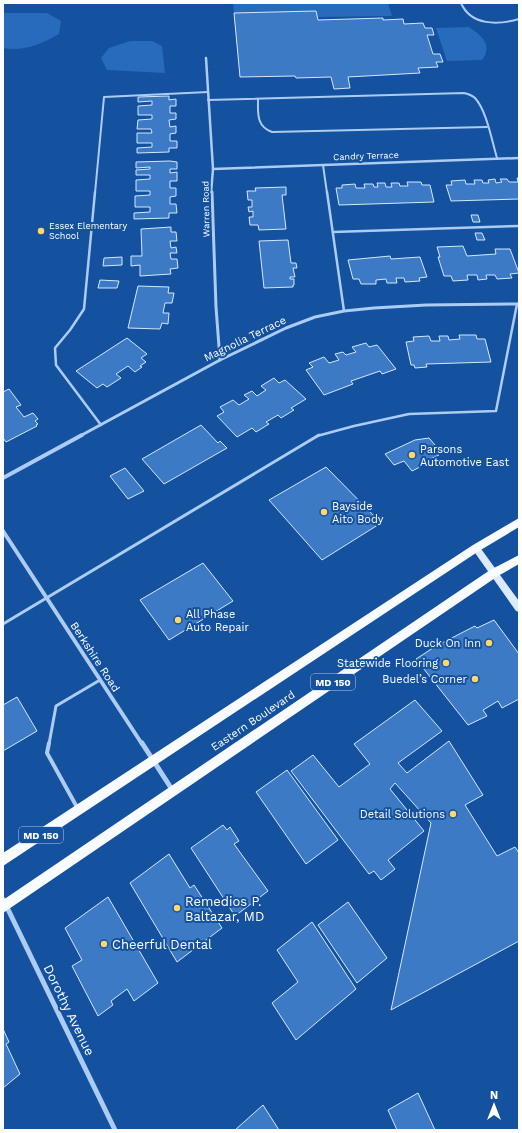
<svg xmlns="http://www.w3.org/2000/svg" width="522" height="1133" font-family="'Work Sans',sans-serif">
<rect width="100%" height="100%" fill="#14519e"/>
<g fill="#276bbc">
<path d="M 233,3 L 388,3 L 392,16 L 317,17 L 316,11 L 234,13 Z"/>
<path d="M 3,13 L 47,13 L 61,21 L 59,34 C 42,44 23,52 3,48 Z"/>
<path d="M 469,27 C 482,36 493,45 482,60 L 447,61 L 436,28 Z"/>
<path d="M 130,41 L 152,41 L 162,46 L 165,73 L 107,70 L 101,58 L 109,48 Z"/>
</g>
<g fill="#3d7ac5" stroke="#d4e7fd">
<path d="M 316,11 L 318,20 L 383,18 L 383,20 L 403,19 L 404,24 L 423,23 L 425,28 L 432,28 L 434,35 L 427,35 L 433,54 L 440,54 L 443,62 L 436,62 L 438,67 L 418,68 L 420,73 L 348,77 L 350,88 L 334,89 L 331,77 L 296,78 L 295,76 L 240,77 L 234,13 Z"/>
<path d="M 169,96 L 169,100 L 176,99 L 176,106 L 170,106 L 170,113 L 176,113 L 176,119 L 169,120 L 170,127 L 176,126 L 176,133 L 170,134 L 170,141 L 177,141 L 177,148 L 169,148 L 169,152 L 137,153 L 137,148 L 152,147 L 152,143 L 137,143 L 137,133 L 152,133 L 151,129 L 137,129 L 138,120 L 152,119 L 152,115 L 138,115 L 138,106 L 152,105 L 152,101 L 138,102 L 138,97 Z"/>
<path d="M 170,161 L 177,162 L 177,169 L 170,169 L 170,173 L 177,172 L 177,181 L 170,181 L 170,188 L 176,188 L 176,196 L 170,197 L 170,204 L 176,204 L 177,213 L 169,213 L 169,218 L 134,219 L 134,213 L 150,212 L 150,207 L 135,207 L 135,196 L 150,195 L 150,191 L 136,191 L 136,180 L 150,179 L 150,175 L 136,175 L 136,170 L 150,169 L 150,167 L 136,168 L 136,162 Z"/>
<path d="M 517,178 L 519,178 L 519,199 L 451,201 L 446,185 L 452,185 L 451,181 L 465,180 L 466,184 L 475,184 L 474,180 L 482,180 L 483,183 L 489,183 L 488,180 L 495,179 L 496,183 L 502,182 L 500,179 L 507,179 L 509,182 L 518,182 Z"/>
<path d="M 407,182 L 421,182 L 422,185 L 430,185 L 434,202 L 339,205 L 336,188 L 342,188 L 342,185 L 355,184 L 356,188 L 365,188 L 364,184 L 373,184 L 374,187 L 378,187 L 377,183 L 385,183 L 386,187 L 392,187 L 391,183 L 399,183 L 400,186 L 408,186 Z"/>
<path d="M 286,187 L 286,195 L 282,195 L 286,229 L 259,230 L 258,225 L 250,225 L 249,217 L 253,217 L 253,211 L 249,212 L 248,207 L 252,207 L 252,200 L 248,200 L 247,191 L 256,191 L 255,188 Z"/>
<path d="M 471,215 L 478,215 L 480,222 L 473,222 Z"/>
<path d="M 171,227 L 171,232 L 176,232 L 177,241 L 170,241 L 171,248 L 176,247 L 177,253 L 170,253 L 171,259 L 177,259 L 178,268 L 170,269 L 171,274 L 140,276 L 140,265 L 131,266 L 131,256 L 142,256 L 141,229 Z"/>
<path d="M 475,233 L 482,233 L 485,240 L 477,240 Z"/>
<path d="M 288,240 L 291,263 L 296,263 L 297,268 L 293,268 L 295,277 L 290,277 L 290,279 L 294,279 L 294,285 L 293,285 L 293,287 L 264,288 L 259,241 Z"/>
<path d="M 463,246 L 467,256 L 496,254 L 495,249 L 510,249 L 519,273 L 510,274 L 512,278 L 497,279 L 495,275 L 486,275 L 487,279 L 478,280 L 477,275 L 467,275 L 468,280 L 453,281 L 451,276 L 444,276 L 438,257 L 440,257 L 437,247 Z"/>
<path d="M 390,256 L 391,259 L 420,257 L 427,277 L 419,278 L 420,281 L 405,282 L 404,278 L 396,278 L 397,283 L 387,283 L 386,279 L 376,280 L 376,284 L 361,284 L 359,279 L 353,279 L 348,260 Z"/>
<path d="M 122,257 L 122,265 L 103,266 L 104,258 Z"/>
<path d="M 100,280 L 119,281 L 117,288 L 98,288 Z"/>
<path d="M 138,286 L 169,287 L 168,293 L 174,293 L 172,303 L 165,303 L 163,313 L 169,313 L 168,324 L 162,323 L 160,329 L 128,328 Z"/>
<path d="M 459,335 L 476,335 L 477,339 L 485,339 L 491,362 L 426,364 L 427,367 L 415,368 L 414,365 L 411,365 L 406,342 L 414,341 L 413,337 L 429,336 L 431,341 L 440,341 L 439,336 L 448,336 L 449,340 L 460,339 Z"/>
<path d="M 127,338 L 147,354 L 141,358 L 146,362 L 140,366 L 142,367 L 135,372 L 128,366 L 116,374 L 121,378 L 107,387 L 103,384 L 97,388 L 76,371 Z"/>
<path d="M 366,343 L 369,347 L 377,345 L 396,369 L 382,374 L 380,371 L 351,381 L 353,384 L 324,395 L 306,370 L 313,367 L 309,363 L 324,357 L 329,363 L 339,360 L 335,354 L 343,352 L 346,355 L 356,352 L 352,347 Z"/>
<path d="M 274,378 L 279,383 L 285,380 L 306,399 L 291,408 L 294,410 L 281,418 L 278,415 L 266,422 L 269,424 L 256,432 L 252,428 L 237,437 L 217,416 L 224,412 L 220,407 L 233,400 L 239,405 L 249,399 L 244,395 L 252,391 L 257,396 L 266,390 L 261,386 Z"/>
<path d="M 9,389 L 21,405 L 16,407 L 24,417 L 33,413 L 38,419 L 35,421 L 38,424 L 36,425 L 37,426 L 6,442 L 3,438 L 3,392 Z"/>
<path d="M 201,425 L 218,443 L 220,441 L 227,448 L 164,484 L 142,459 Z"/>
<path d="M 429,438 L 435,445 L 431,447 L 439,455 L 424,462 L 426,464 L 412,471 L 404,461 L 394,465 L 385,454 L 415,440 Z"/>
<path d="M 326,467 L 381,523 L 322,560 L 269,500 Z"/>
<path d="M 125,468 L 144,491 L 128,499 L 110,476 Z"/>
<path d="M 203,563 L 233,601 L 169,640 L 140,600 Z"/>
<path d="M 494,620 L 519,654 L 519,699 L 502,708 L 498,701 L 483,710 L 487,716 L 468,725 L 416,659 L 436,646 L 475,626 L 477,628 Z"/>
<path d="M 17,697 L 37,731 L 3,751 L 3,705 Z"/>
<path d="M 415,700 L 442,731 L 398,763 L 407,773 L 449,741 L 483,795 L 465,805 L 497,856 L 515,847 L 519,853 L 519,941 L 391,1010 L 431,823 L 395,783 L 390,789 L 424,831 L 388,860 L 395,869 L 381,880 L 374,871 L 369,874 L 291,771 L 313,755 L 339,787 L 370,764 L 354,744 Z"/>
<path d="M 287,770 L 338,840 L 306,864 L 256,792 Z"/>
<path d="M 223,825 L 227,830 L 230,827 L 239,841 L 234,844 L 268,891 L 235,916 L 191,848 Z"/>
<path d="M 169,854 L 190,888 L 194,885 L 222,928 L 177,962 L 130,883 Z"/>
<path d="M 108,897 L 158,983 L 134,1001 L 127,989 L 111,1001 L 113,1005 L 98,1016 L 72,966 L 82,960 L 65,928 Z"/>
<path d="M 348,902 L 387,958 L 357,983 L 318,925 Z"/>
<path d="M 312,922 L 356,989 L 296,1040 L 272,1003 L 298,982 L 277,950 Z"/>
<path d="M 3,1029 L 9,1042 L 6,1044 L 20,1074 L 3,1088 Z"/>
<path d="M 418,1093 L 435,1130 L 397,1130 L 388,1110 Z"/>
<path d="M 263,1105 L 279,1130 L 235,1130 Z"/>
</g>
<g fill="none" stroke-linecap="round" stroke-linejoin="round">
<g stroke="#acccf4" stroke-width="2">
<path d="M 461,3 C 471,26 498,25 519,19"/>
<path d="M 258,99 C 258,113 256,126 272,132 L 487,127"/>
<path d="M 208,100 L 464,93 C 468,94 472,95 475,98 C 487,111 492,142 497,158"/>
<path d="M 323,165 L 327,193"/>
<path d="M 95,193 L 104,97 L 208,92"/>
</g>
<g stroke="#acccf4" stroke-width="2.5">
<path d="M 95,192 L 84,309 L 70,330 L 55,348 L 56,365 L 101,425"/>
<path d="M 327,192 L 344,311"/>
<path d="M 333,232 L 519,226"/>
<path d="M 317,436 L 354,426 L 409,414 L 496,411 L 517,304"/>
</g>
<g stroke="#acccf4" stroke-width="3">
<path d="M 3,624 L 319,435"/>
<path d="M 49,744 L 56,706 L 100,680"/>
</g>
<path stroke="#acccf4" stroke-width="4" d="M 49,743 L 47,753 L 78,809"/>
<g stroke="#acccf4" stroke-width="2.5">
<path d="M 206,58 L 213,169 L 211,193"/>
<path d="M 213,169 L 519,158"/>
</g>
<g stroke="#acccf4" stroke-width="3">
<path d="M 212,192 L 216,307 L 220,360"/>
<path d="M 80,436 L 220,360 L 286,328 L 315,317 L 344,311 L 374,308 L 426,305 L 519,304"/>
</g>
<g stroke="#acccf4" stroke-width="4">
<path d="M 3,478 L 82,435"/>
<path d="M 3,531 L 142,744"/>
</g>
<g stroke="#acccf4" stroke-width="5">
<path d="M 142,743 L 173,791"/>
<path d="M 3,899 L 115,1130"/>
</g>
<path fill="#dbeafd" fill-rule="evenodd" d="M 476,545 L 479,546 L 519,601 L 519,612 L 516,611 L 473,550 L 472,548 L 473,546 Z"/>
<g fill="#f8fbff" fill-rule="evenodd">
<path d="M 519,518 L 519,527 L 479,551 L 3,866 L 3,853 L 473,545 Z"/>
<path d="M 519,555 L 519,564 L 498,576 L 3,913 L 3,900 L 490,570 Z"/>
</g>
</g>
<g fill="#ffd56e" stroke="#14519e" stroke-width="1.5">
<circle cx="41" cy="231" r="4"/>
<circle cx="412" cy="455" r="4"/>
<circle cx="324" cy="512" r="4"/>
<circle cx="178" cy="620" r="4"/>
<circle cx="489" cy="643" r="4"/>
<circle cx="446" cy="663" r="4"/>
<circle cx="475" cy="679" r="4"/>
<circle cx="453" cy="814" r="4"/>
<circle cx="177" cy="908" r="4"/>
<circle cx="104" cy="944" r="4"/>
</g>
<g text-anchor="middle" dominant-baseline="central" stroke-width="4" stroke-linejoin="round" paint-order="stroke">
<g font-size="9" fill="#fff" stroke="#14519e">
<text transform="translate(366 156) rotate(-2)">Candry Terrace</text>
<text transform="translate(206 209) rotate(-91)">Warren Road</text>
</g>
<g font-size="9" fill="#fff" stroke="#14519e" text-anchor="start">
<text x="49" y="226">Essex Elementary<tspan x="49" dy="10">School</tspan></text>
</g>
<g fill="#14519e" stroke="#b8cbe2" stroke-width="1">
<rect x="311" y="674" width="44" height="16" rx="3"/>
<rect x="19" y="827" width="44" height="16" rx="3"/>
</g>
<g font-size="10" font-weight="bold" fill="#fff">
<text x="333" y="682">MD 150</text>
<text x="41" y="835">MD 150</text>
</g>
<g font-size="11" fill="#fff" stroke="#14519e">
<text transform="translate(245 339) rotate(-26)">Magnolia Terrace</text>
<text transform="translate(95 657) rotate(57)">Berkshire Road</text>
<text transform="translate(253 721) rotate(-34)">Eastern Boulevard</text>
</g>
<g font-size="11" fill="#fff" stroke="#14519e" text-anchor="end">
<text x="420" y="449" text-anchor="start">Parsons<tspan x="420" dy="13">Automotive East</tspan></text>
<text x="332" y="506" text-anchor="start">Bayside<tspan x="332" dy="13">Aito Body</tspan></text>
<text x="186" y="614" text-anchor="start">All Phase<tspan x="186" dy="13">Auto Repair</tspan></text>
<text x="481" y="643">Duck On Inn</text>
<text x="438" y="663">Statewide Flooring</text>
<text x="467" y="679">Buedel’s Corner</text>
<text x="445" y="814">Detail Solutions</text>
</g>
<g font-size="13" fill="#fff" stroke="#14519e" text-anchor="start">
<text x="185" y="901">Remedios P.<tspan x="185" dy="15">Baltazar, MD</tspan></text>
<text x="112" y="944">Cheerful Dental</text>
</g>
<g font-size="13" fill="#fff" stroke="#14519e">
<text transform="translate(69 1010) rotate(64)">Dorothy Avenue</text>
</g>
</g>
<rect width="522" height="1133" fill="none" stroke="#ffffff" stroke-width="8"/>
<g transform="translate(494 1105)" stroke="#14519e" stroke-width="3" paint-order="stroke">
<path d="M0-3L7 15L0 10L-7 15Z" fill="#ffffff"/>
<text y="-6" font-size="11" font-weight="bold" text-anchor="middle" fill="#ffffff">N</text>
</g>
</svg>
